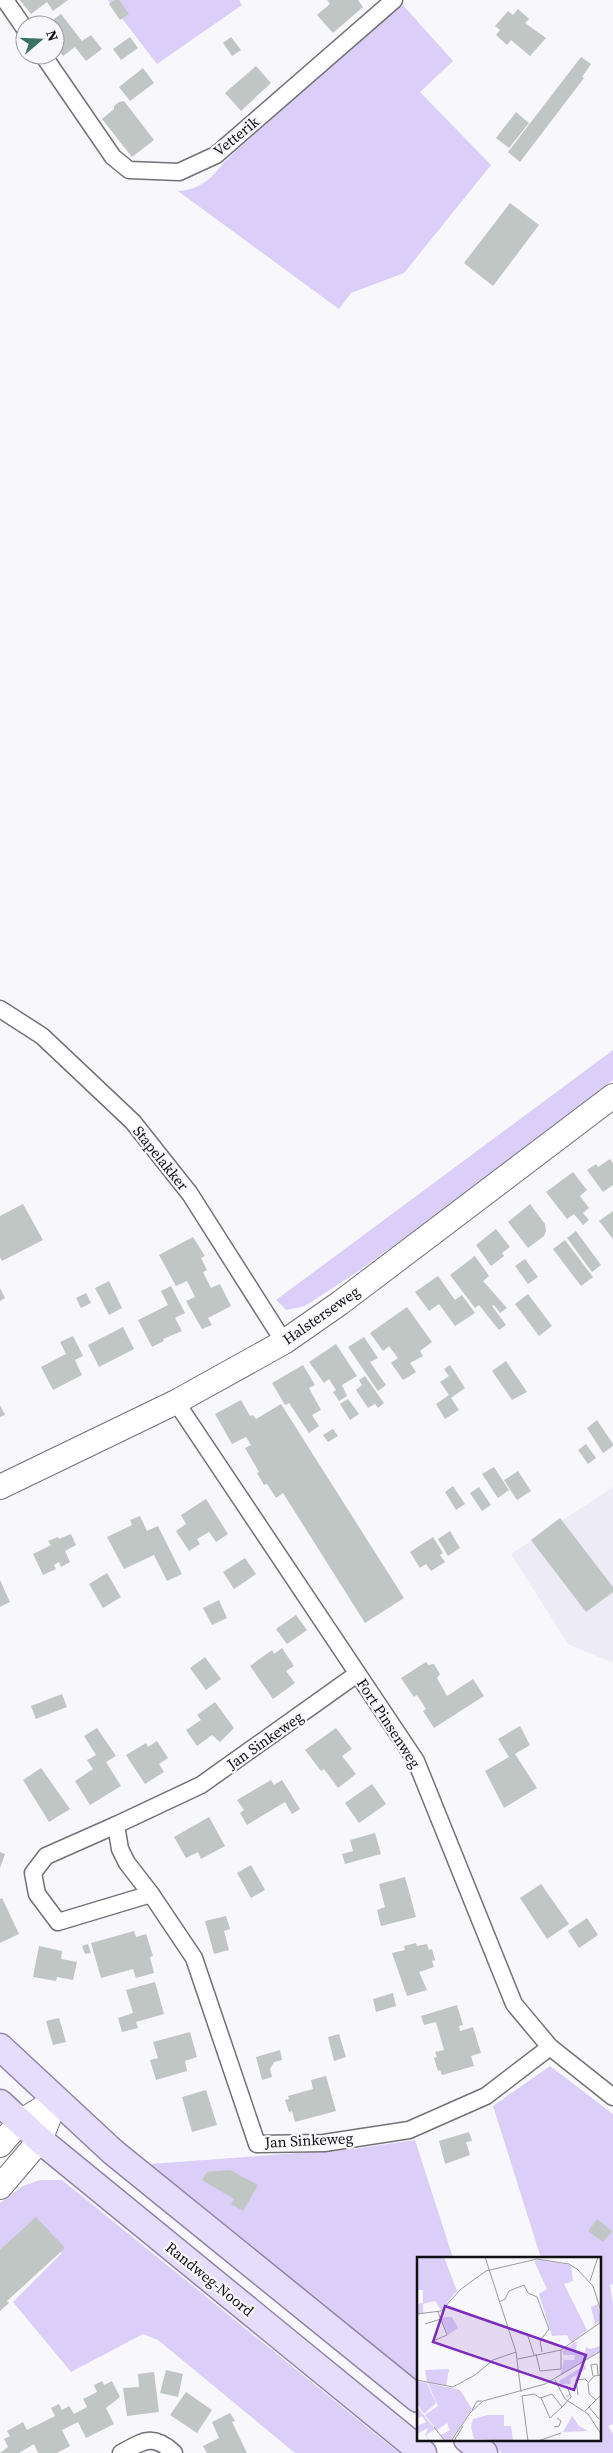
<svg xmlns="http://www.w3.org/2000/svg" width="613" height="2453" font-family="'Source Serif 4',serif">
<rect width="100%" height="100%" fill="#f8f7fc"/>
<path fill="#edebf6" d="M 613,1487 L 613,1663 L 568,1644 L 511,1554 Z"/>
<g fill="#dbcef8">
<path d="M 108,0 L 239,0 L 242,5 L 157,64 Z"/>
<path d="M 402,4 L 453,61 L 420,92 L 491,165 L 404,273 L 351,293 L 339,309 L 178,191 C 200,190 212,178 225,161 L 337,59 Z"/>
<path d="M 613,1050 L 613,1080 L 484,1181 L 357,1272 L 305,1306 L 286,1310 L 276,1300 Z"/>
<path d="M 550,2066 L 613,2114 L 613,2284 L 610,2285 L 613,2304 L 613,2424 L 608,2426 L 613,2434 L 613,2453 L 502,2453 L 485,2439 L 599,2439 L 599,2258 L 541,2258 L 493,2106 Z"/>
<path d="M 415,2140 L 453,2258 L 418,2258 L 418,2384 L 150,2164 L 353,2149 Z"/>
<path d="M 40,2180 L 62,2180 L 399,2453 L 295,2453 L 158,2340 L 143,2334 L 71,2372 L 13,2302 L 62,2253 L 32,2222 L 0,2252 L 0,2203 L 23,2186 Z"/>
</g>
<g fill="#c0c6c3">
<path d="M 20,0 L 68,0 L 53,11 L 47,2 L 31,14 Z"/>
<path d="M 115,0 L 119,0 L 129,14 L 120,20 L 109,4 Z"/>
<path d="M 327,0 L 358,0 L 363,7 L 333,33 L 317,15 L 330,4 Z"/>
<path d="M 518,9 L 529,19 L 525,23 L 546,38 L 530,56 L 511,40 L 507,45 L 496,35 L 500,30 L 495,26 L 508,11 L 513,15 Z"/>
<path d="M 61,14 L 82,41 L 91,35 L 102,49 L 86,61 L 75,47 L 63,56 L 55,46 L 55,25 L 46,25 Z"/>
<path d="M 130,37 L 138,48 L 121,60 L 113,49 Z"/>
<path d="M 231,37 L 241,50 L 232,56 L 223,43 Z"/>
<path d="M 581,57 L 591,64 L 582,77 L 584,78 L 520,162 L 508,152 Z"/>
<path d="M 256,66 L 271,83 L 241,111 L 225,93 Z"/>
<path d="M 143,68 L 154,83 L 130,101 L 119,87 Z"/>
<path d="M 124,101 L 154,140 L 132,157 L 102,119 L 114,109 L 114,106 L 119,102 Z"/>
<path d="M 516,112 L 529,123 L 509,148 L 496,138 Z"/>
<path d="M 510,203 L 539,225 L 493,286 L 464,263 Z"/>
<path d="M 610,1159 L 613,1163 L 613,1185 L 603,1192 L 587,1170 L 596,1164 L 598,1167 Z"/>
<path d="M 573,1172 L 587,1190 L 580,1196 L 589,1208 L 583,1213 L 589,1220 L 583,1225 L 574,1214 L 567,1219 L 546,1192 Z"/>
<path d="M 23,1204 L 43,1240 L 2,1261 L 0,1257 L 0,1216 Z"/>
<path d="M 530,1204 L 545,1224 L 546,1231 L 544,1236 L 528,1248 L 508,1222 Z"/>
<path d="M 613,1211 L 613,1239 L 599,1221 Z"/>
<path d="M 496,1229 L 510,1247 L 502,1253 L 504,1256 L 491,1266 L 476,1245 Z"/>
<path d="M 576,1231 L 601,1265 L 592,1272 L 567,1238 Z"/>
<path d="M 193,1237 L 205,1256 L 201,1258 L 207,1270 L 203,1272 L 211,1288 L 220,1284 L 231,1306 L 208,1318 L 212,1325 L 202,1329 L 186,1301 L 195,1297 L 187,1281 L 176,1286 L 159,1255 Z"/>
<path d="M 565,1240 L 593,1277 L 581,1286 L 553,1249 Z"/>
<path d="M 475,1256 L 489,1276 L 483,1281 L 507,1308 L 500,1313 L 494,1305 L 492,1306 L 506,1325 L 499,1330 L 479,1305 L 475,1308 L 450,1275 Z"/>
<path d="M 525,1259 L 538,1277 L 528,1284 L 515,1266 Z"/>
<path d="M 438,1276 L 455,1300 L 462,1295 L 475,1313 L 455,1326 L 439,1304 L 429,1311 L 415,1292 Z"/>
<path d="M 109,1281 L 122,1308 L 109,1315 L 95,1288 Z"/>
<path d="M 171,1286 L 185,1313 L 175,1318 L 182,1331 L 163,1339 L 164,1341 L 152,1347 L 138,1320 L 168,1305 L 161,1291 Z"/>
<path d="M 0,1288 L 5,1298 L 0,1301 Z"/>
<path d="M 86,1293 L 91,1303 L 81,1308 L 76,1298 Z"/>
<path d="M 528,1294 L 552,1326 L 539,1336 L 515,1304 Z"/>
<path d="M 407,1307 L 432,1342 L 420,1351 L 423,1356 L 410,1363 L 416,1372 L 403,1380 L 391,1363 L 398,1358 L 389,1346 L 383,1351 L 370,1333 Z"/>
<path d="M 123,1327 L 134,1349 L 99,1367 L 88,1345 Z"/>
<path d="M 73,1336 L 83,1356 L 75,1360 L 82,1375 L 53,1390 L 41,1367 L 66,1354 L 60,1342 Z"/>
<path d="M 364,1337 L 378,1358 L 370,1362 L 386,1385 L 378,1391 L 348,1347 Z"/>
<path d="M 336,1344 L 357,1376 L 342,1385 L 347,1396 L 339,1401 L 333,1392 L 336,1390 L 329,1379 L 324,1383 L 309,1362 Z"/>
<path d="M 506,1361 L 527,1392 L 512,1400 L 492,1371 Z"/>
<path d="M 303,1365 L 315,1385 L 309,1388 L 321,1410 L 312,1415 L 319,1426 L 309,1433 L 289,1403 L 285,1405 L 272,1383 Z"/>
<path d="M 450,1365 L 465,1388 L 451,1398 L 459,1410 L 445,1419 L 436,1404 L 449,1395 L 440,1382 L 449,1376 L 444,1369 Z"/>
<path d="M 365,1376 L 384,1403 L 378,1408 L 375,1404 L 368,1408 L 356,1390 L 362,1385 L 359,1380 Z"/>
<path d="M 348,1399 L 359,1414 L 350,1420 L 340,1404 Z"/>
<path d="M 241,1400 L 250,1416 L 253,1415 L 256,1419 L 281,1404 L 404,1598 L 365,1623 L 283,1493 L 276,1498 L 267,1484 L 264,1485 L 257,1473 L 259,1472 L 245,1448 L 251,1445 L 246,1437 L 232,1444 L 215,1414 Z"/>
<path d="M 0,1405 L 5,1415 L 0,1417 Z"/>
<path d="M 597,1420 L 613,1444 L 613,1446 L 603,1453 L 587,1428 Z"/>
<path d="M 333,1429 L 338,1436 L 328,1442 L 323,1435 Z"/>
<path d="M 586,1444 L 596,1458 L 588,1464 L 578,1450 Z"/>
<path d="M 494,1467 L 509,1490 L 498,1498 L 482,1474 Z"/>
<path d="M 518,1471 L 531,1491 L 517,1500 L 504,1480 Z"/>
<path d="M 453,1486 L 465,1504 L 456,1510 L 445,1492 Z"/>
<path d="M 479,1487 L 491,1505 L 482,1511 L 470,1493 Z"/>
<path d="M 206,1499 L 228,1534 L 216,1542 L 209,1532 L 197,1539 L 200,1544 L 189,1551 L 176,1531 L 186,1524 L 181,1515 Z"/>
<path d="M 140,1516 L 147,1531 L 158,1526 L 182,1574 L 167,1581 L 154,1555 L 124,1569 L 107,1537 L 132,1525 L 130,1520 Z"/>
<path d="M 560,1518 L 613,1587 L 613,1592 L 586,1612 L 531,1540 Z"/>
<path d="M 450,1531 L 460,1548 L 448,1556 L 438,1539 Z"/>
<path d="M 71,1534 L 76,1545 L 65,1551 L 70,1562 L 61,1567 L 59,1562 L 54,1565 L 56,1569 L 43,1575 L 33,1554 L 51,1545 L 48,1541 L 58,1537 L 59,1539 Z"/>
<path d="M 433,1537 L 443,1553 L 440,1555 L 445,1562 L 431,1571 L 426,1564 L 420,1568 L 410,1552 Z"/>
<path d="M 245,1558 L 256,1574 L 234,1589 L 223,1572 Z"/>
<path d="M 107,1573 L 121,1597 L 103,1608 L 89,1584 Z"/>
<path d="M 0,1580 L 10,1602 L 0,1607 Z"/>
<path d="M 219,1600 L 227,1618 L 212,1625 L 203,1608 Z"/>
<path d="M 296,1615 L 307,1630 L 287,1644 L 276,1629 Z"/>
<path d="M 282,1648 L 294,1666 L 286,1671 L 295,1683 L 273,1699 L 250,1666 L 272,1650 L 274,1654 Z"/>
<path d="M 205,1657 L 221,1679 L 206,1690 L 190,1668 Z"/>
<path d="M 426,1662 L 428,1665 L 434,1664 L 440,1674 L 437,1678 L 447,1696 L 473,1679 L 484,1696 L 434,1728 L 423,1711 L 426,1709 L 417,1695 L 414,1697 L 401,1678 Z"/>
<path d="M 62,1694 L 67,1707 L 36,1719 L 31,1706 Z"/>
<path d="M 215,1702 L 234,1728 L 220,1742 L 212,1735 L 197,1746 L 186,1730 L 201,1720 L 197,1715 Z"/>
<path d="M 520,1726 L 530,1745 L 515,1754 L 537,1788 L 504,1808 L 485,1771 L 509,1757 L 498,1739 Z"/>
<path d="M 97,1728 L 116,1756 L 106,1762 L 121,1786 L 90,1805 L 75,1781 L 93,1769 L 87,1760 L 96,1755 L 84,1736 Z"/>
<path d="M 336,1728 L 352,1749 L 342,1756 L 356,1774 L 338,1788 L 324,1769 L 321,1771 L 305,1750 Z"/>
<path d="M 157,1741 L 168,1758 L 159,1764 L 164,1772 L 145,1784 L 126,1755 L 146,1743 L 148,1747 Z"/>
<path d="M 41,1768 L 70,1809 L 49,1822 L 23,1780 Z"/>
<path d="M 271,1780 L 274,1785 L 282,1780 L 300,1809 L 292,1814 L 285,1802 L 247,1825 L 240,1813 L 244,1810 L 237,1800 Z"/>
<path d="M 372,1784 L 386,1804 L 359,1823 L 345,1803 Z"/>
<path d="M 209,1817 L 225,1846 L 201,1859 L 198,1852 L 186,1858 L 174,1837 Z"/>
<path d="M 375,1833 L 381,1854 L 345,1864 L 342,1854 L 353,1851 L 350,1840 Z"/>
<path d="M 0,1852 L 5,1854 L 0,1868 Z"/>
<path d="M 251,1865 L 265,1890 L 251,1898 L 237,1873 Z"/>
<path d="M 405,1877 L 416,1917 L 381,1926 L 377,1910 L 385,1907 L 379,1884 Z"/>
<path d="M 541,1884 L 569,1924 L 547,1939 L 520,1898 Z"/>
<path d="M 2,1898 L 19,1934 L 0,1943 L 0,1899 Z"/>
<path d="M 226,1916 L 230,1929 L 224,1931 L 229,1950 L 214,1954 L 205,1921 Z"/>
<path d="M 587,1918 L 598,1935 L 579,1948 L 568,1931 Z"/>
<path d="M 134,1931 L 136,1937 L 146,1934 L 153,1956 L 150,1957 L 154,1973 L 136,1978 L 133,1969 L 101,1978 L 91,1943 Z"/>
<path d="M 416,1943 L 417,1946 L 427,1944 L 429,1950 L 432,1949 L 435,1960 L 432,1961 L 434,1967 L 419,1972 L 427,1990 L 407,1996 L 392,1953 L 405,1950 L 404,1946 Z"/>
<path d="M 88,1944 L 91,1953 L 85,1954 L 82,1946 Z"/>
<path d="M 39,1946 L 62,1951 L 61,1959 L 77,1962 L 73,1980 L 57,1977 L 56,1981 L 33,1977 Z"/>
<path d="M 155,1982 L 164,2014 L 136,2022 L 138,2028 L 122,2032 L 118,2018 L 133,2013 L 126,1990 Z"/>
<path d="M 393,1993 L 396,2006 L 376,2012 L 373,1999 Z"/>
<path d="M 457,2005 L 463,2025 L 459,2026 L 460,2031 L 473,2027 L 481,2053 L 471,2056 L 474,2066 L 442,2075 L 440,2070 L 438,2071 L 434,2058 L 437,2057 L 435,2052 L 444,2050 L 436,2022 L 424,2025 L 421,2016 Z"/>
<path d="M 59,2018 L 66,2042 L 53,2045 L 46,2021 Z"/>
<path d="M 190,2032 L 197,2057 L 185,2061 L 187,2071 L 156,2080 L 150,2060 L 158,2058 L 153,2042 Z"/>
<path d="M 339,2034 L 346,2057 L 334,2061 L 328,2037 Z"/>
<path d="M 280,2050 L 282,2060 L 274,2062 L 270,2069 L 272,2077 L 262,2080 L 256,2057 Z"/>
<path d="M 326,2076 L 336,2111 L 295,2122 L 292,2111 L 289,2112 L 285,2100 L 289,2099 L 288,2096 L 313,2089 L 311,2080 Z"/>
<path d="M 206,2090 L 217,2125 L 192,2132 L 182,2097 Z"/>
<path d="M 469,2132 L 472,2141 L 466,2142 L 470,2155 L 445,2164 L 439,2141 Z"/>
<path d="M 230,2170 L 258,2185 L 243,2211 L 231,2204 L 234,2199 L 202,2180 L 207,2172 Z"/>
<path d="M 36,2217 L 65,2248 L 7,2301 L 9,2303 L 0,2311 L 0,2250 Z"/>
<path d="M 597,2219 L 612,2231 L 603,2242 L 588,2231 Z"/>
<path d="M 166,2370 L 183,2374 L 178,2397 L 160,2393 Z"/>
<path d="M 154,2372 L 159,2412 L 127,2416 L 123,2388 L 139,2387 L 138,2374 Z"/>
<path d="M 102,2381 L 104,2385 L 112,2381 L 120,2397 L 106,2408 L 114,2424 L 86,2438 L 78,2422 L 62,2430 L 70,2446 L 57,2453 L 38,2453 L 34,2444 L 19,2453 L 0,2453 L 8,2447 L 4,2439 L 10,2436 L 7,2431 L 23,2422 L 27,2430 L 55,2416 L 51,2408 L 59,2404 L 62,2410 L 69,2406 L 74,2414 L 87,2407 L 83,2399 L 97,2392 L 94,2385 Z"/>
<path d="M 186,2392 L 212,2410 L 197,2433 L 170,2415 Z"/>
<path d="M 230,2413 L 235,2421 L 232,2422 L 247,2453 L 207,2453 L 203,2446 L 219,2438 L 212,2422 Z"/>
</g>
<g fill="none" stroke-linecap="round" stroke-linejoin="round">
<g stroke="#727175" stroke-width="19">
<g id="street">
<path d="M 5,0 L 25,29"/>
<path d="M 43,55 L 113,157 L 129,170 L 179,172 L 216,155 L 394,0"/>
<path d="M 0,1009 L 42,1036 L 133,1122 L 190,1194 L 284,1342"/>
<path d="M 176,1402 L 416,1761 L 514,2004 L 550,2047 L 613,2097"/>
<path d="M 357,1674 L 201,1785 L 116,1825 L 120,1849 L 127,1863 L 151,1894 L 194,1958 L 257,2144 L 324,2143 L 409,2130 L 486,2096 L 550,2047"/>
<path d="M 116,1825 L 46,1856 L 33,1873 L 37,1894 L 58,1922 L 151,1894"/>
<path d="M 121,2453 C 143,2441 153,2433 174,2453"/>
</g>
</g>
<g stroke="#727175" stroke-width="26">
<g id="secondary">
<path d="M 0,1487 L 176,1402 L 284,1342 L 340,1303 L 613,1096"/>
<path d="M 0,2145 L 20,2122 L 56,2100"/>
<path d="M 0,2187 L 40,2140 L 56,2100"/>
</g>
</g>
<g stroke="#9085a7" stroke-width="29">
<g id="primary">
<path d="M 0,2047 L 113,2152 L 418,2399"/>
<path d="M 0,2103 L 40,2140 L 423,2453"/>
<path d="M 467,2439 L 484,2453"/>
</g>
</g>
<use href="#street" stroke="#fff" stroke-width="16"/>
<use href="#secondary" stroke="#fff" stroke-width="24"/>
<use href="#primary" stroke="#e6dcfb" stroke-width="26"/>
</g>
<g text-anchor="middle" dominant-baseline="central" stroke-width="4.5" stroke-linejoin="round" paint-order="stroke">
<g font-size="15" fill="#100f11" stroke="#f8f7fc">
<text transform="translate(236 136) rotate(-39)">Vetterik</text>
<text transform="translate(161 1158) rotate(51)">Stapelakker</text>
<text transform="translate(321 1315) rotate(-35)">Halsterseweg</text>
<text transform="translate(389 1723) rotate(57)">Fort Pinsenweg</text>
<text transform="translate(265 1740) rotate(-35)">Jan Sinkeweg</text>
<text transform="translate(309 2140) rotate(-3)">Jan Sinkeweg</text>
<text transform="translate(210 2279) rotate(39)">Randweg-Noord</text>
</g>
</g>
<g transform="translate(417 2257)">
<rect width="184" height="184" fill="#f8f7fc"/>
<path d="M 0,0 L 27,0 L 40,34 L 24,53 L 18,44 L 6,47 L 6,56 L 0,58 L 0,47 L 6,46 L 6,33 L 0,33 ZM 122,3 L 154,8 L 156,24 L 147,27 L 170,73 L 154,86 L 150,78 L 135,79 L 122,37 L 130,32 L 117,4 ZM 181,47 L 184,64 L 178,67 L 174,50 ZM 29,60 L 35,60 L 41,71 L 31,78 L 24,62 ZM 160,84 L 159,95 L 168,97 L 169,90 L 173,92 L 184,89 L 184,94 L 143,119 L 147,103 L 157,103 L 158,98 L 147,98 L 145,94 ZM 168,108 L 169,112 L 153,122 L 154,127 L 144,127 L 149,138 L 153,137 L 151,142 L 142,124 ZM 32,112 L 29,129 L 10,125 L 8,113 ZM 0,124 L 10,126 L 19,146 L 7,157 L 0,147 ZM 11,126 L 43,133 L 55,152 L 33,184 L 28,184 L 24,178 L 33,173 L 30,166 L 20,173 L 8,158 L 21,149 ZM 0,150 L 18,172 L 9,178 L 12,184 L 8,178 L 11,171 L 0,177 L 0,169 L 9,165 L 5,159 L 0,162 ZM 71,158 L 87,158 L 87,169 L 94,169 L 96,184 L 57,182 L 54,170 L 56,162 ZM 155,159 L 162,169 L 171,174 L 146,175 Z" fill="#dbcef8"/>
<path fill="none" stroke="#9b9a9e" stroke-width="1" d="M 68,0 L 99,95 L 104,135M 173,24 L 181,0M 82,45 L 88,42 L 92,34 L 107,28 L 111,36 L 120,40 L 132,72 L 123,84 L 125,95M 0,57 L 24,54 L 44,32 L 69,14 L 120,2 L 152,7 L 160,12 L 176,29 L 184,54M 8,67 L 24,62M 110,76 L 117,98M 16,84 L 30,78 L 21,55M 119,97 L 123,114 L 144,112 L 144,93M 101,102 L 144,93 L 184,65M 176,119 L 174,108 L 180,107 L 181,118M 0,123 L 36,130 L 58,118 L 76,103 L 99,95M 138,123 L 148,142 L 171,157 L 184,177M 161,138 L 159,123 L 168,122 L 171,125M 124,141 L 133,161M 179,143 L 172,137 L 171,126 L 177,119 L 184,118M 172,150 L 182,162M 55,153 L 60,144 L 65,144M 168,154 L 184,138M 133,161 L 145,150M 17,170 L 28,184M 137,170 L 142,169 L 144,164 L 140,161M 34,184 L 53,156 L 66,144 L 128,127 L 184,94M 37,184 L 46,169M 111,184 L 105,139 L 117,137 L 123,141 L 135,137 L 145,150 L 154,140 L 150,129M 121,184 L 144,176"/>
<path fill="#7b2cbf" fill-opacity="0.15" stroke="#7b2cbf" stroke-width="2.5" d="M 28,49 L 169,98 L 157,133 L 16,85 Z"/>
<rect width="184" height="184" fill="none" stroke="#100f11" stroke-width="2.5"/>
</g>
<g transform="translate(40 40) rotate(71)"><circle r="24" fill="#f8f7fc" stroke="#9b9a9e"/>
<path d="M0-4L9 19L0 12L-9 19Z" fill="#38745f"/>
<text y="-8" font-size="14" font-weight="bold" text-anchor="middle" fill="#100f11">N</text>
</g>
</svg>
